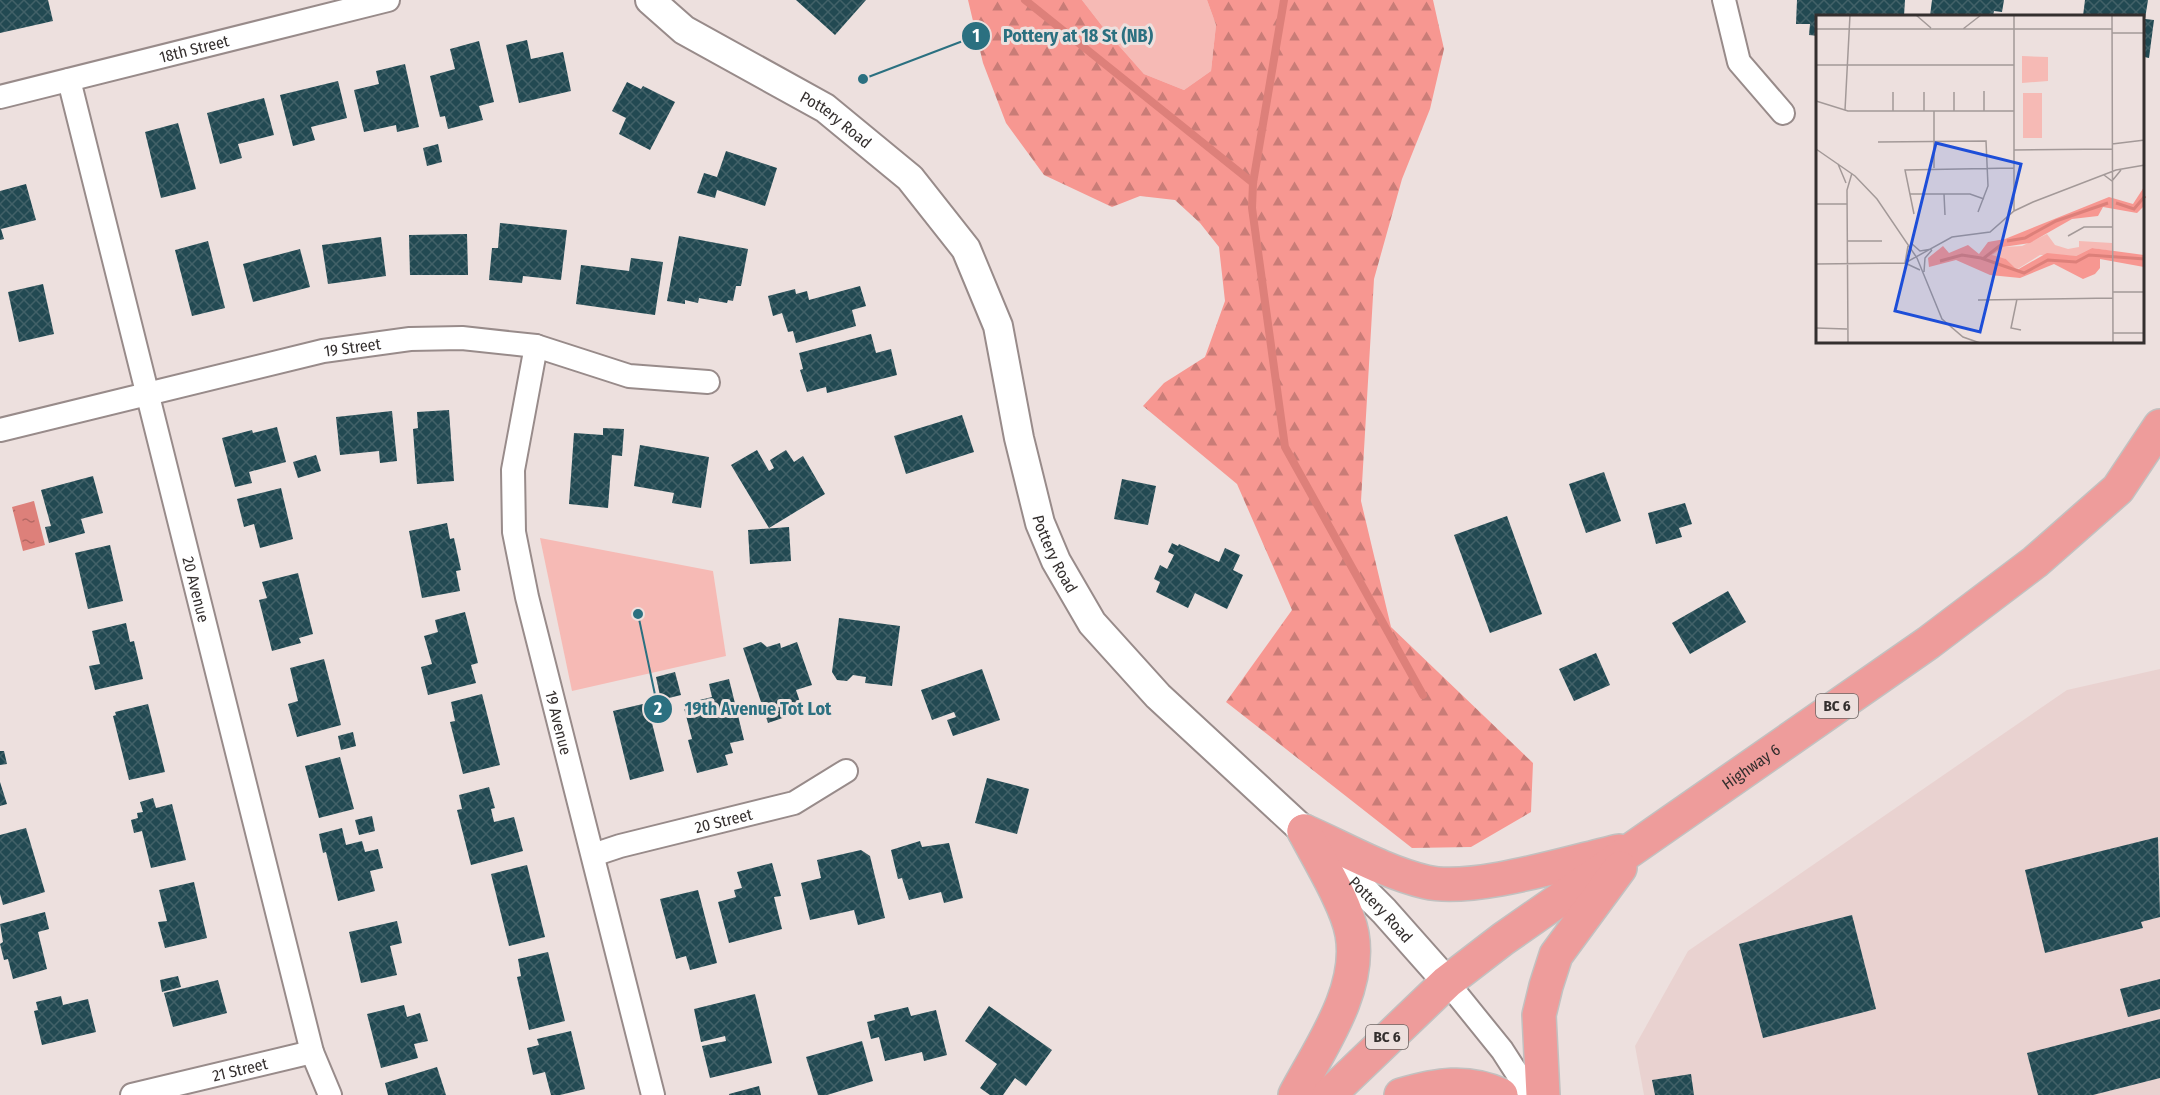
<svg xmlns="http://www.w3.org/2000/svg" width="2160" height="1095" font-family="'Fira Sans Condensed',sans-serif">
<defs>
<pattern id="forest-firs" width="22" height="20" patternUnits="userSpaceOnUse" patternTransform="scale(1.5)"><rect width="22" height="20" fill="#f79791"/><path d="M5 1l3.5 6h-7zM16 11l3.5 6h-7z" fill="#c97c77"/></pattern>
<pattern id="water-ripples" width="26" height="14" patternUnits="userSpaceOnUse" patternTransform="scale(1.5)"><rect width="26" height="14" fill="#dd807a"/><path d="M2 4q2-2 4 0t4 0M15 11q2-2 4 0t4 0" fill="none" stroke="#b46964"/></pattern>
<pattern id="building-cross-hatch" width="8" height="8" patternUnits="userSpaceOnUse" patternTransform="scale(1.5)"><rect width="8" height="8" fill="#224952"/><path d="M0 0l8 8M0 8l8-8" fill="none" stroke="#426168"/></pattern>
</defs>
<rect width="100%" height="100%" fill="#ede0de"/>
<path fill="#e9d2d0" d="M 2160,669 L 2160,1095 L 1644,1095 L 1635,1046 L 1688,951 L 2067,690 Z"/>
<g fill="#f6bab5">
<path d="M 1082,0 L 1207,0 L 1216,25 L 1211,71 L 1184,90 L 1144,74 L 1106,31 Z"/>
<path d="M 540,538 L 713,571 L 726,656 L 572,691 Z"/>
</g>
<path fill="url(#forest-firs)" d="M 968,0 L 1082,0 L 1106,31 L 1144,74 L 1184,90 L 1211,71 L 1216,25 L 1207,0 L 1433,0 L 1444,49 L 1430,109 L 1402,179 L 1374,279 L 1361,501 L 1391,627 L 1533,763 L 1531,812 L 1471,847 L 1412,848 L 1226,702 L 1292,610 L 1237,484 L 1143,406 L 1164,383 L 1205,357 L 1225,301 L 1219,247 L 1200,223 L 1175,200 L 1140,196 L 1112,207 L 1044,175 L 1006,123 L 983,63 Z"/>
<path fill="url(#water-ripples)" d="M 34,501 L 45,545 L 23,551 L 12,507 Z"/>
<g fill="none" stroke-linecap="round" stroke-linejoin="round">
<g stroke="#dd807a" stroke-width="8">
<path d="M 1025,0 L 1253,183"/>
<path d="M 1284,0 L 1253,183 L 1252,208 L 1285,447 L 1423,695"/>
</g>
</g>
<g fill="url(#building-cross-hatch)">
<path d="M 0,0 L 48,0 L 53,21 L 0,33 Z"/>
<path d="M 796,0 L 866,0 L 835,35 Z"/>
<path d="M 1797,0 L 1905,0 L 1904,16 L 1818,16 L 1818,36 L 1809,35 L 1810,24 L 1796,24 Z"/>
<path d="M 1932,0 L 2004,0 L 2002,12 L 1994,11 L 1993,16 L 1930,16 Z"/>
<path d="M 2085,0 L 2148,0 L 2145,19 L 2154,20 L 2149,58 L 2144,57 L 2144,16 L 2083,16 Z"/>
<path d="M 527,40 L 531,59 L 563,52 L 571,91 L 519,103 L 506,45 Z"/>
<path d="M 479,41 L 494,102 L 479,106 L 483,120 L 448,129 L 445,116 L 440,117 L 430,76 L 455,69 L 450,49 Z"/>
<path d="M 405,64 L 419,127 L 397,132 L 396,125 L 364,132 L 354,90 L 379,84 L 376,71 Z"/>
<path d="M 338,81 L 347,118 L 311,127 L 315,140 L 293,146 L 280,95 Z"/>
<path d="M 627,82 L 641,89 L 643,86 L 675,102 L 650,150 L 619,134 L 626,118 L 612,111 Z"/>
<path d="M 264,98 L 274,135 L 238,144 L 242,158 L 220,164 L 207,113 Z"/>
<path d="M 178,123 L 196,189 L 161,198 L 145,132 Z"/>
<path d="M 438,144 L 442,162 L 427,166 L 423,148 Z"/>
<path d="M 726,151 L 777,168 L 765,206 L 717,190 L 715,198 L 697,193 L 704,173 L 717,177 Z"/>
<path d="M 26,184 L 36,220 L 1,229 L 4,239 L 0,240 L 0,191 Z"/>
<path d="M 500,223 L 567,230 L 561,280 L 523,276 L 522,283 L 489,280 L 492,248 L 498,248 Z"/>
<path d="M 467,234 L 468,275 L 410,275 L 409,235 Z"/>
<path d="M 679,236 L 748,249 L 741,286 L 736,286 L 733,301 L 728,300 L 727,303 L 699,298 L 698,303 L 685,300 L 685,304 L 667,301 Z"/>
<path d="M 381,237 L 386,276 L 328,284 L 322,245 Z"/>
<path d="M 208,241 L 225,308 L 192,316 L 175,250 Z"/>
<path d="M 300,249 L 310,287 L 253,302 L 243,264 Z"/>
<path d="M 631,258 L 663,262 L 655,315 L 576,304 L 581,265 L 629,271 Z"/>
<path d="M 43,284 L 54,334 L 19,342 L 8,292 Z"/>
<path d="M 860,286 L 866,306 L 852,310 L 856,326 L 796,343 L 793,331 L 788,332 L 782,313 L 773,316 L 768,296 L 795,289 L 796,294 L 807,291 L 809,300 Z"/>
<path d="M 871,334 L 876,353 L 891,349 L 897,375 L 827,393 L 826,387 L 807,392 L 800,370 L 803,369 L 799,353 Z"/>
<path d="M 449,410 L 454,481 L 417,484 L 413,429 L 418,428 L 417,412 Z"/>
<path d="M 392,411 L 397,461 L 380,463 L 379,451 L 340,455 L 336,417 Z"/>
<path d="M 962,415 L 974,452 L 906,474 L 894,436 Z"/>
<path d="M 277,427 L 286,462 L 249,472 L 252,483 L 235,487 L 222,438 L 252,430 L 253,433 Z"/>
<path d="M 603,428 L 624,429 L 622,456 L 612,455 L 608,508 L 569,504 L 574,433 L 603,435 Z"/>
<path d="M 640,445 L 709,457 L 701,508 L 672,503 L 674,493 L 634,486 Z"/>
<path d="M 757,450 L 769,471 L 774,468 L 770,460 L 786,450 L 794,462 L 803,456 L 825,494 L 769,528 L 731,465 Z"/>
<path d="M 316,455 L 321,471 L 298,478 L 293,462 Z"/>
<path d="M 1604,472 L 1621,521 L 1586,533 L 1569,484 Z"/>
<path d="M 93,476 L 103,513 L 81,519 L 85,533 L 49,543 L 45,527 L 51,526 L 41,490 Z"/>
<path d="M 1122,479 L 1156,486 L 1148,525 L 1114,519 Z"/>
<path d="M 281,488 L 293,539 L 260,548 L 254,524 L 244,527 L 237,499 Z"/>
<path d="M 1685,503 L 1692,524 L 1679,528 L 1682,537 L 1656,544 L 1648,513 Z"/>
<path d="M 1507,516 L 1542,614 L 1490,633 L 1454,535 Z"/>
<path d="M 447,523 L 450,539 L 454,538 L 461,570 L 456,571 L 460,591 L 422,598 L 409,531 Z"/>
<path d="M 789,527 L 791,561 L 750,564 L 748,530 Z"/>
<path d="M 1172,543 L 1178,546 L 1179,544 L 1219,562 L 1225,548 L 1240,555 L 1233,570 L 1243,575 L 1227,609 L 1195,593 L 1188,608 L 1156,592 L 1160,582 L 1154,579 L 1160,565 L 1167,569 L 1174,555 L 1168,552 Z"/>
<path d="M 110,545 L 123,601 L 88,609 L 75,553 Z"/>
<path d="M 298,573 L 313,634 L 299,638 L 301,643 L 272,651 L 259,600 L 267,598 L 262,582 Z"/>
<path d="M 1728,591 L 1746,622 L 1690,654 L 1672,623 Z"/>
<path d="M 465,612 L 478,663 L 471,665 L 476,683 L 428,695 L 421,667 L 432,664 L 424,636 L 438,632 L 435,620 Z"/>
<path d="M 839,618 L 900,626 L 892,686 L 865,683 L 866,677 L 853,675 L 847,681 L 837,680 L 832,672 Z"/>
<path d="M 126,623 L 130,642 L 134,641 L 143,679 L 95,690 L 89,666 L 100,664 L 92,631 Z"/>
<path d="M 761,642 L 767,647 L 780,643 L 781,648 L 797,642 L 812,685 L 796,690 L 803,711 L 768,723 L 743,648 Z"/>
<path d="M 1596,653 L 1610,685 L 1574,701 L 1559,669 Z"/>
<path d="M 324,659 L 341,725 L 297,737 L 288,704 L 298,701 L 290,668 Z"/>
<path d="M 982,669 L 1000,720 L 953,736 L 947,720 L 956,717 L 954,712 L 932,720 L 921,690 Z"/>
<path d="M 675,672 L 681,695 L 661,700 L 656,677 Z"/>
<path d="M 729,679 L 744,740 L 730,743 L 733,753 L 725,755 L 728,765 L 697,773 L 688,740 L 692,739 L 683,704 L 712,697 L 709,684 Z"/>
<path d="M 482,694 L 500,765 L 463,774 L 450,722 L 455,721 L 451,702 Z"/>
<path d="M 647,703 L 664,771 L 630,780 L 613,711 Z"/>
<path d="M 148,704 L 165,772 L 129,780 L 113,716 L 116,715 L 115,712 Z"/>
<path d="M 353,732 L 356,746 L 341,750 L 338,736 Z"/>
<path d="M 0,751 L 4,751 L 7,764 L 0,765 Z"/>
<path d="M 340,757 L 354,809 L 319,818 L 305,766 Z"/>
<path d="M 987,778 L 1029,789 L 1017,834 L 975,823 Z"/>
<path d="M 0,782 L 7,804 L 0,806 Z"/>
<path d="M 489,787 L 495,808 L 491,809 L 494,822 L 514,817 L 523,851 L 471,865 L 457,810 L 462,809 L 459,795 Z"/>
<path d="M 153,798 L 156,808 L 172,804 L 186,860 L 151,868 L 142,831 L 134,833 L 131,820 L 138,818 L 137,813 L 143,812 L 140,802 Z"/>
<path d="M 372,816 L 375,831 L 359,835 L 355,820 Z"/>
<path d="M 26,828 L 45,892 L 3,905 L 0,894 L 0,835 Z"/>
<path d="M 342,828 L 346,845 L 362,841 L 365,852 L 378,849 L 383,868 L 370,871 L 375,891 L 338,901 L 326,852 L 323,853 L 319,834 Z"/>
<path d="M 2158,837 L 2160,917 L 2141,922 L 2143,928 L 2045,953 L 2025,870 Z"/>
<path d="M 920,841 L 922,847 L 949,843 L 963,898 L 944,903 L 941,892 L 909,900 L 902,878 L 898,879 L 891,850 Z"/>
<path d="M 861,850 L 870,856 L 885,918 L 858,925 L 854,910 L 810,920 L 801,883 L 821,878 L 817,860 Z"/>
<path d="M 772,863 L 781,896 L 774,897 L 782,929 L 729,943 L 718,902 L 736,897 L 734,890 L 742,888 L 737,872 Z"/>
<path d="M 527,865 L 545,937 L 509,946 L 491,874 Z"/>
<path d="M 194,882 L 207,938 L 165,948 L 158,922 L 167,921 L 159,890 Z"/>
<path d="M 698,890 L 717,963 L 690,970 L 686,956 L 676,959 L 660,899 Z"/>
<path d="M 45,912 L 49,929 L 38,932 L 47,969 L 13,979 L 8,959 L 4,960 L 0,944 L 3,942 L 0,924 Z"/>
<path d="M 1852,915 L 1876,1009 L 1763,1038 L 1739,944 Z"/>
<path d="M 397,921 L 402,943 L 390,946 L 397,975 L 361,983 L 349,932 Z"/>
<path d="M 548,952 L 565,1021 L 529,1030 L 517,977 L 521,976 L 518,959 Z"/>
<path d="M 178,976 L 181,987 L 162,992 L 160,980 Z"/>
<path d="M 2160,979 L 2160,1009 L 2128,1017 L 2120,989 Z"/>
<path d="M 218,980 L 227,1013 L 173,1027 L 164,993 Z"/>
<path d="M 755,994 L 772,1063 L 710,1078 L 702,1046 L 726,1041 L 725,1036 L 701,1042 L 694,1009 Z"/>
<path d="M 61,996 L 63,1005 L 88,999 L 96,1032 L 42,1045 L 34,1011 L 38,1010 L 36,1002 Z"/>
<path d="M 404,1005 L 407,1017 L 420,1013 L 428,1041 L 414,1044 L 418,1058 L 381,1068 L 367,1014 Z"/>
<path d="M 989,1006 L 1052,1050 L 1026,1086 L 1015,1078 L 1003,1095 L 990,1095 L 980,1088 L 997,1064 L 965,1041 Z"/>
<path d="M 908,1007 L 911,1016 L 936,1010 L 947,1055 L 924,1061 L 922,1052 L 885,1061 L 879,1037 L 871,1039 L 867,1022 L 875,1020 L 874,1015 Z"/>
<path d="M 2160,1019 L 2160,1078 L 2093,1095 L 2038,1095 L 2027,1053 Z"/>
<path d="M 571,1031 L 585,1089 L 560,1095 L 551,1095 L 545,1072 L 533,1075 L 527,1048 L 539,1045 L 537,1039 Z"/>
<path d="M 862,1041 L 873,1081 L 827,1095 L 818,1095 L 806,1057 Z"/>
<path d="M 437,1067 L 446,1095 L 388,1095 L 385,1083 Z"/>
<path d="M 1691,1074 L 1694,1095 L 1655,1095 L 1652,1080 Z"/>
<path d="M 759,1086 L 761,1095 L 729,1095 L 729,1094 Z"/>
</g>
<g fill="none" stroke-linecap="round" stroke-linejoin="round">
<g stroke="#988b8a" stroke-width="26">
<g id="minor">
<path d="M 1724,0 L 1739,62 L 1783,113"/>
<path id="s1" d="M 69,80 L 312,1052 L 330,1095"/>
<path id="s2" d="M 0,97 L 388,0"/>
<path id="s3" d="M 536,346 L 513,470 L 514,532 L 527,597 L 653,1095"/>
<path id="s4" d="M 0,430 L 323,351 L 410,339 L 462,338 L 536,346 L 629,376 L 708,382"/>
<path id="s5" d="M 593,855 L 620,846 L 794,803 L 846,771"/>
<path d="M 1447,982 L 1502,1050 L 1531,1095"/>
<path id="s6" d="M 132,1095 L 312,1052"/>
</g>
</g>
<g stroke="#988b8a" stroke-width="32">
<g id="tertiary">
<path id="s7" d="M 650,0 L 684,30 L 825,108 L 910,178 L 966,249 L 998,326 L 1019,438 L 1040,523 L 1056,561 L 1092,623 L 1158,696 L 1304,831 L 1384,911 L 1447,982"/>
</g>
</g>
<g stroke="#c2c1c0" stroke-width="36">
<g id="primary">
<path d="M 1304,831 C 1343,848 1384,872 1426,882 C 1472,893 1571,862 1619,851"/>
<path d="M 1295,1095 C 1320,1048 1362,990 1352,934 C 1347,905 1318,858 1304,831"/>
<path id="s8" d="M 1329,1095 L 1447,982 L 1503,939 L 1928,643 L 2035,562 L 2118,489 L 2160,426"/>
<path d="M 1401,1095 C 1436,1085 1467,1079 1501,1095"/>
<path d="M 1543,1095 L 1539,1015 L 1546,986 L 1556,955 L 1620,868"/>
</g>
</g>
<use href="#minor" stroke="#fff" stroke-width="22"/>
<use href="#tertiary" stroke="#fff" stroke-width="28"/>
<use href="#primary" stroke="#ee9c9b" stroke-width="33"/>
</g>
<g text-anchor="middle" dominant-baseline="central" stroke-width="6" stroke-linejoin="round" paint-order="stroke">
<g fill="#ede0de" stroke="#6c6463" stroke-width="1.5">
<rect x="1816" y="694" width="42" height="24" rx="4.5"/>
<rect x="1366" y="1025" width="42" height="24" rx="4.5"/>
</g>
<g font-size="15" font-weight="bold" fill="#342f2e">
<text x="1837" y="706">BC 6</text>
<text x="1387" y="1037">BC 6</text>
</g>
<g font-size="16" fill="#342f2e" stroke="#ede0de">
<text stroke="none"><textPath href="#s2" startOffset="200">18th Street</textPath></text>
<text stroke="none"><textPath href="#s7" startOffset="222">Pottery Road</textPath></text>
<text stroke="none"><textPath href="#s4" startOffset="362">19 Street</textPath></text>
<text stroke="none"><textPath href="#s7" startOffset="726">Pottery Road</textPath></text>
<text stroke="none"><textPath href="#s1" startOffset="525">20 Avenue</textPath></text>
<text stroke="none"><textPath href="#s3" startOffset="384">19 Avenue</textPath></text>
<text stroke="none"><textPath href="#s8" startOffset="536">Highway 6</textPath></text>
<text stroke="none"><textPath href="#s5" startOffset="135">20 Street</textPath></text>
<text stroke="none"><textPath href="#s7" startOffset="1212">Pottery Road</textPath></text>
<text stroke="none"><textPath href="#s6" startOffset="111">21 Street</textPath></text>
</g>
</g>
<g transform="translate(1816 15)">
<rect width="328" height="328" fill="#ede0de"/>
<path d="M 206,41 L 232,42 L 232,66 L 206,68 ZM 207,78 L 226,78 L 226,123 L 207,123 ZM 231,219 L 239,230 L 252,234 L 263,232 L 263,226 L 296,228 L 296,236 L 276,233 L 260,241 L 224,240 L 200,255 L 190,244 L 176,242 L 177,237 L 187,232 L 206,231 Z" fill="#f6bab5"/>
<path d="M 328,172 L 328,191 L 321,198 L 287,192 L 282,201 L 256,204 L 214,228 L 187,232 L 176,240 L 190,244 L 201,255 L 231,238 L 260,241 L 276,233 L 328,240 L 328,252 L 284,244 L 284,253 L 279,259 L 267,264 L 238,249 L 204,263 L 174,260 L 140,245 L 113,252 L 112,243 L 127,231 L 133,238 L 152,230 L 163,239 L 172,227 L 189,224 L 293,182 L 317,189 Z" fill="#f79791"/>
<path fill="none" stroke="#dd807a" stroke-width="3" d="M 300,188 L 318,194 L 329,181M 191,226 L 209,223 L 240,206 L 292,188M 168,243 L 186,229M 124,246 L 146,240 L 165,243 L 208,258 L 232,245 L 260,247 L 273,240 L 329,244"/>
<path fill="none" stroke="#a39998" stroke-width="1.5" d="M 100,0 L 115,13M 198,0 L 198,196M 296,0 L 297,328M 0,14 L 296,14M 147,14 L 165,0M 296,18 L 327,18M 328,18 L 328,72M 0,50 L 198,50M 168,76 L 168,96M 77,77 L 77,96M 108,77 L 108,96M 138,77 L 138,96M 0,86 L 32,96 L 198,96M 29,95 L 34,0M 328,101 L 328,125M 62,127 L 170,126 L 172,171 L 162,197M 296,129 L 329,125M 0,134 L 39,161 L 61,184 L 101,243 L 126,304 L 147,322 L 164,328M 198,135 L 296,134M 22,149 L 30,168M 118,153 L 118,96M 288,160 L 296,166 L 305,155M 94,179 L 154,179 L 168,184M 128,179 L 129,200M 0,189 L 31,189M 98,199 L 89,155 L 198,153M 252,221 L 268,212 L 296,212M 32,226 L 66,226M 95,228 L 104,236 L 116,234M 92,231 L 89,248 L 104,255M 0,249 L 89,248 L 136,222 L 174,217 L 198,196 L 217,187 L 300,155 L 329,150M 108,257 L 109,243 L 116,235M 297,277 L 329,277M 201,284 L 195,313 L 205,315M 162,285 L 297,283M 0,313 L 31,314M 297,318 L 329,318M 32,328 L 31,175 L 36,158"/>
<path fill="#1d4ed8" fill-opacity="0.15" stroke="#1d4ed8" stroke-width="3" d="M 120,128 L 205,149 L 164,317 L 79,296 Z"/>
<rect width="328" height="328" fill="none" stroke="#342f2e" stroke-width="3"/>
</g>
<path fill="none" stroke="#2b7080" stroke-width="2" d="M863 79L976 36M638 614L658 709"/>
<g fill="#2b7080" stroke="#ede0de" stroke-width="2">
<circle cx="863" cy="79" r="6"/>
<circle cx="638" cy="614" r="6"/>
<circle cx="976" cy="36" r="15"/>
<circle cx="658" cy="709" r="15"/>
</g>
<g font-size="18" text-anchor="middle" font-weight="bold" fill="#fff">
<text x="976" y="42">1</text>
<text x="658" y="715">2</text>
</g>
<g font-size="18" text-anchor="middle" font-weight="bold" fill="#2b7080" stroke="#ede0de" stroke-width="6" stroke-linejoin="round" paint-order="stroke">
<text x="1078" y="42">Pottery at 18 St (NB)</text>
<text x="758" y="715">19th Avenue Tot Lot</text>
</g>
</svg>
